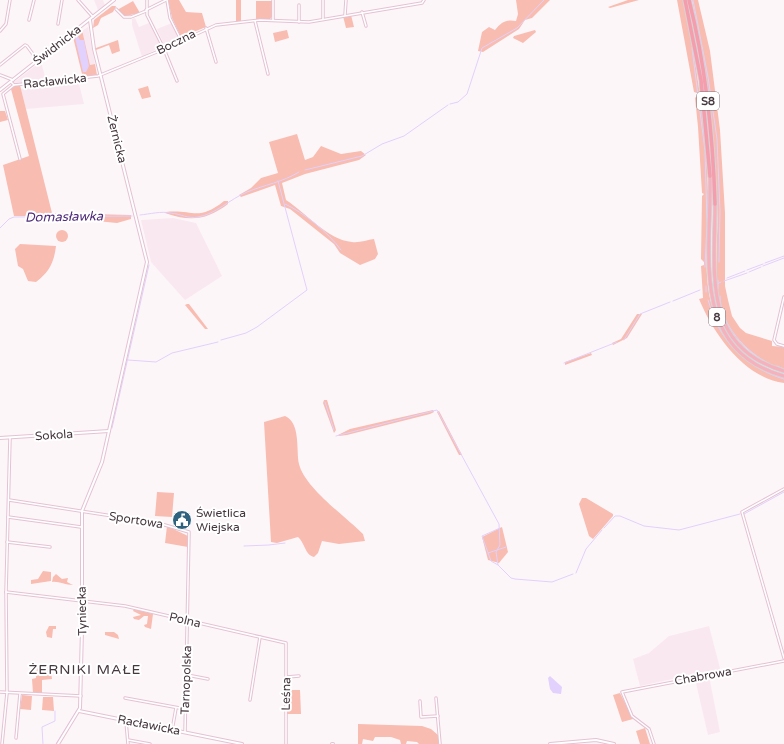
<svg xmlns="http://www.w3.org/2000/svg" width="784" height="744" font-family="'Varela Round',sans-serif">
<rect width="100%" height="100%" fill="#fdf6f9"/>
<g fill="#fae8f1">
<path d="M 94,0 L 103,0 L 105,5 L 98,10 Z"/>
<path d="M 135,18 L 139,27 L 149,23 L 152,25 L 162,46 L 142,57 L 132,25 L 132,19 Z"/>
<path d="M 172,23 L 179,41 L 165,47 L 157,29 Z"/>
<path d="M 88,27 L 95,64 L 90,65 L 82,31 Z"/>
<path d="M 41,62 L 46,80 L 13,83 L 35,66 Z"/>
<path d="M 78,80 L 84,104 L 26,109 L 21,89 L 26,88 L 27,84 L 33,85 Z"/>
<path d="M 173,218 L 196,223 L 222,276 L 185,300 L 151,262 L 141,220 Z"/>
<path d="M 709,626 L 721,672 L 682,677 L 640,686 L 633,659 L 649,653 L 669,636 Z"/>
<path d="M 709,676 L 720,732 L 708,735 L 695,679 Z"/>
</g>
<g fill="#f8bcb1">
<path d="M 168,0 L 179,0 L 186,12 L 202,13 L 206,27 L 181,37 L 172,18 Z"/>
<rect x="236" y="0" width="5" height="21"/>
<path d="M 516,0 L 550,0 L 532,18 L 525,20 L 519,29 L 483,52 L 478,51 L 482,32 L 489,27 L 495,30 C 501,22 507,19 516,21 L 518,14 Z"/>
<path d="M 628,0 L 639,0 L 610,8 L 608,7 Z"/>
<path d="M 677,0 L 683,0 C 697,63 706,127 708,192 C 710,232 700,277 715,315 C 726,346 752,369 784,377 L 784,383 C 744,378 713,333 699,299 L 703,298 L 701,266 L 704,265 L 704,262 L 701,259 L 702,196 L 704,194 L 702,193 L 698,127 L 695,98 L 697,96 L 697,93 L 694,92 Z"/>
<path d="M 692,0 L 698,0 L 710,51 L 720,130 L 725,213 L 725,286 L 728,300 L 732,316 L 740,328 L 746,333 L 772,341 L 772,346 L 784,347 L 784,370 C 758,360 735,344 724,318 C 713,290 717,267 717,237 C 718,218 717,198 716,179 C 714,119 704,59 692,0 Z"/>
<path d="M 133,1 L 140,13 L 125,16 L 117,10 Z"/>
<path d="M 256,1 L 272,1 L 272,17 L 270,19 L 256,19 Z"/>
<path d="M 112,6 L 116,6 L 113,12 L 101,18 L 98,25 L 93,28 L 94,20 Z"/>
<path d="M 351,15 L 354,27 L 346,28 L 343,16 Z"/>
<path d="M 82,30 L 90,65 L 95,64 L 97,75 L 85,77 L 82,74 L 73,37 Z"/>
<path d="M 287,30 L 289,38 L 275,42 L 273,33 Z"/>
<path d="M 535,30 L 536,32 L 523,43 L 513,38 L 514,36 Z"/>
<path d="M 118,40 L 120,51 L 112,54 L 109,45 L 96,50 L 96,48 Z"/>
<path d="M 16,85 L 20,85 L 52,213 L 131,215 L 131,219 L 117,223 L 76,219 L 52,219 L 52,216 L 14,216 L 3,165 L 29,156 L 11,89 Z"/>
<path d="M 148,86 L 151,97 L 142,99 L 138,89 Z"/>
<path d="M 0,111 L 5,111 L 8,120 L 0,122 Z"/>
<path d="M 297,134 L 305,160 L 313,157 L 321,146 L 341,154 L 361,151 L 366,155 L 359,160 L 305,174 L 282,183 L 286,200 C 306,213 328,240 352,242 C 359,243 367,240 374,239 L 378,254 L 375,259 L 360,265 L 340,253 L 334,244 L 290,209 L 281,206 L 275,185 L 241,197 L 239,195 L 251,188 L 261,178 L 278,173 L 269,142 Z"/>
<path d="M 224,201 L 228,201 L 228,204 C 207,220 190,222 165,213 L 166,212 C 193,209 198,222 224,201 Z"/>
<circle cx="62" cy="236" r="6"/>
<path d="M 20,244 L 56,246 C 54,263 49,272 36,282 L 28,281 L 23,269 L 18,266 L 15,249 Z"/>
<path d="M 187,304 L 189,304 L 208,329 L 205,329 L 185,305 Z"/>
<path d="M 637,314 L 642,314 L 627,338 L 613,345 L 612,343 L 621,339 Z"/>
<path d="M 591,353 L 592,355 L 565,365 L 565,362 Z"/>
<path d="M 324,400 L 327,400 L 336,430 L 334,433 L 323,403 Z"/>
<path d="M 433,410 L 434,412 L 430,414 L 347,435 L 339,436 L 338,435 L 350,429 Z"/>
<path d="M 439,411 L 461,453 L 462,455 L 459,455 L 437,412 Z"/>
<path d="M 285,416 C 301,423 296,450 299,464 C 305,488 345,516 363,534 L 365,541 L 339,544 L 322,541 L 318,553 L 314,557 C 305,555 305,543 298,537 L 277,543 L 271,542 L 264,422 Z"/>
<path d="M 157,492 L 174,493 L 172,517 L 155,516 Z"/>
<path d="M 582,498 L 586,498 L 613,514 L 613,516 L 593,539 L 589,536 L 579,504 Z"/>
<path d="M 167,526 L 188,536 L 188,547 L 165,543 Z"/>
<path d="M 502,527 L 508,552 L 499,563 L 488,560 L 482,537 Z"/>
<path d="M 43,571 L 51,572 L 51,581 L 31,584 L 31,580 L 38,579 Z"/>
<path d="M 56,574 L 62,579 L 68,578 L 67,582 L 73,585 C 65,585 58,581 52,582 L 53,577 Z"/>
<path d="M 134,609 L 153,614 L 151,629 L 145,627 L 144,625 L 147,624 L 148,616 L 144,616 L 139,620 L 134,619 L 133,617 L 141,615 L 133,611 Z"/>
<path d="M 49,626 L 56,626 L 56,629 L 53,629 L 52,638 L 47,637 L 46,632 Z"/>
<path d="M 105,632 L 114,632 L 118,635 L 119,639 L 105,635 Z"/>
<path d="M 37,666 L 50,666 L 52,679 L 42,680 L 42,693 L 33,693 L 32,679 L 36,678 Z"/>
<path d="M 287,690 L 300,690 L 301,714 L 286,714 Z"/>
<path d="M 620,693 L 633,719 L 622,722 L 613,695 Z"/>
<path d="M 22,695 L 32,696 L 31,710 L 20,709 Z"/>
<path d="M 43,697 L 53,697 L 54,711 L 42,710 Z"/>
<path d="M 358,724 L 422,726 L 431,729 L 438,735 L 439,744 L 419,744 L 417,742 L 407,741 L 406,744 L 401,744 L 400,740 L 391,737 L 375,737 L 373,741 L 363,739 L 362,744 L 358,744 Z"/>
<path d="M 645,728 L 650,744 L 640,744 L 636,731 Z"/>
</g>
<g fill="#e1d1fc">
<path d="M 78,36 L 80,40 L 84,40 L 89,66 L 86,72 L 83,72 L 75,38 Z"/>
<path d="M 550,676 L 562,687 L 561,694 L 553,693 L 550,689 L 548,678 Z"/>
</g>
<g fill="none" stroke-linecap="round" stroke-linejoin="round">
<g stroke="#e1d1fc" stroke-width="1">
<path d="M 693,0 L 708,77 L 717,139 L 720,211 L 719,262"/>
<path d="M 692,48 L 705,151 L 707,224 L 705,267"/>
<path d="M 450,104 L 458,102 L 467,94 L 482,48 L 517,28 L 544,0"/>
<path d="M 305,170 L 362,156 L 382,144 L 404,136 L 448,105"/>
<path d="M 285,204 C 303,212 329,233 341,250"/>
<path d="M 140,215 C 150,214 161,211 171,213 C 181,214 188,219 198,217 C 216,214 230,199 247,192 C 264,185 283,182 299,172"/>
<path d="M 0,228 L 9,219 L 14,217 L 132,216"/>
<path d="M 765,263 L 784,256"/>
<path d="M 763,266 L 784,258"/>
<path d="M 747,270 L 763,264"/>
<path d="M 749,272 L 761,267"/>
<path d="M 727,278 L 745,271"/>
<path d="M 718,280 L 718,289"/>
<path d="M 724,281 L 747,273"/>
<path d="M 717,284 L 721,282"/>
<path d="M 706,286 L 706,292"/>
<path d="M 720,296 C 720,325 746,352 770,364"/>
<path d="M 708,300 C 711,309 714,318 718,326 C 731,352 756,371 784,379"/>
<path d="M 673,301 L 700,290"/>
<path d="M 221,340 L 246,333 L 257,327 L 307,290 L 278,181"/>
<path d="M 624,340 L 640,314 L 670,302"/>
<path d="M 778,346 L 784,347"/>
<path d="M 128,360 L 156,362 L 172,353 L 218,342"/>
<path d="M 564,363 L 617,342"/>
<path d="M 777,366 L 784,369"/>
<path d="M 325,402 L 334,430"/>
<path d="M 112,428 L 149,265"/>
<path d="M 336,436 L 437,410 L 499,524 L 500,545 L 496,552 L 498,565 L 511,578 L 515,579 L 552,582 L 573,574"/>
<path d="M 744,514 L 784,492"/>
<path d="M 604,528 L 615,516 L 620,516 L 644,526 L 679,530 L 740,514"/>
<path d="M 244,546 L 269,545 L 285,543"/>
<path d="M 488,553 L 506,547"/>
<path d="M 498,565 L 491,561 L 482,536 L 500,528"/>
<path d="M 576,573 L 586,549 L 602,530"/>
<path d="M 43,744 L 42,727 L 55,721 L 55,711"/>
<path d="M 56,744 L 79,707"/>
</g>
<g stroke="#e4c2d3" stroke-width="3.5">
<g id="minor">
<path d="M 78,0 L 93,17"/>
<path d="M 147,0 L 147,15 L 164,49 L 177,81"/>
<path d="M 167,0 L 170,18 L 181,40"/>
<path d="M 273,0 L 273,20"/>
<path d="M 299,5 L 299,22"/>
<path d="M 116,9 L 124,17 L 131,17 L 146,11"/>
<path d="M 146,10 L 166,0"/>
<path d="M 362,12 L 366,26"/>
<path d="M 345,15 L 346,0"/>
<path d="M 323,19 L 323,0"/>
<path d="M 29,20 L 34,0"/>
<path d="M 255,21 L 268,74"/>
<path d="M 58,24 L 62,0"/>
<path d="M 206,28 L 216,62"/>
<path d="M 0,31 L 6,24 L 10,0"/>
<path d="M 0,65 L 25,45 L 27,46 L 38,61"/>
<path d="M 0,75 L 13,80"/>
<path d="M 11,82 L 14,85 L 98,76 L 164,49 L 216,25 L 260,20 L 309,22 L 422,3 L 424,0"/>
<path d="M 14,85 L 3,94 L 20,159"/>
<path d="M 784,297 L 774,340 L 777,344 L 784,346"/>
<path d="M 784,489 L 742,512 L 784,658"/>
<path d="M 9,500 L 158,523 L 189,532 L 185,732"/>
<path d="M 8,517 L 81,527"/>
<path d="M 7,542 L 50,547"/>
<path d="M 6,592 L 125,606 L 286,643 L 286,744"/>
<path d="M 187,675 L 208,679"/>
<path d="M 287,677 L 299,676"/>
<path d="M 0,692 L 81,696"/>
<path d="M 125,698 L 185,709"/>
<path d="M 436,698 L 440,744"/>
<path d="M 250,700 L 260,637"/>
<path d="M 420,701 L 421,717 L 438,716"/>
<path d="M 126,721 L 128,744"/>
<path d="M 173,725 L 176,708"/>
<path d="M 16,738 L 20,694"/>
<path d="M 128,740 L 150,744"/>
<path d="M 2,744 L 7,693 L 6,592 L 10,438"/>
<path d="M 654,744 L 649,729 L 632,716 L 622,692 L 784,661"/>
</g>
</g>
<g stroke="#e4c2d3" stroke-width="4">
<g id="tertiary">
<path d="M 0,90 L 114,0"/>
<path d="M 0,438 L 109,431"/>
<path d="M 79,711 L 242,744"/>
<path d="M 58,744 L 80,708 L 82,629 L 82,511 L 102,462 L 147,262 L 94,49 L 90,20"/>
<path d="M 332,744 L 333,744"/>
<path d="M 550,744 L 596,740 L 614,744"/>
</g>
</g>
<g stroke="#d6d3d5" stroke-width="5">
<g id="trunk">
<path d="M 710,176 C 712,250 688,350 784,376"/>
<path d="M 715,204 C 715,272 701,347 784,371"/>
</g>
</g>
<g stroke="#d6d3d5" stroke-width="5.5">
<g id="motorway">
<path d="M 685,0 L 701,80 L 710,176"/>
<path d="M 689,0 C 706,67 713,136 715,204"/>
</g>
</g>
<use href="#minor" stroke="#fff" stroke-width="1.5"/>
<use href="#tertiary" stroke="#fff" stroke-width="2"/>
<use href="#trunk" stroke="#f7b0bc" stroke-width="3"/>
<use href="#motorway" stroke="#f59dac" stroke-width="3.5"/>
</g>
<defs>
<g id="civic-disc" transform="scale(1)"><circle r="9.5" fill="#306280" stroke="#fff"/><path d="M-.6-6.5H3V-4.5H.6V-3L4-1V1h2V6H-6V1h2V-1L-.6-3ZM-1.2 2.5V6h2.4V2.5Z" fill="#fff"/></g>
</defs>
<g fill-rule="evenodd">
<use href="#civic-disc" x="182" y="520"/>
</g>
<g text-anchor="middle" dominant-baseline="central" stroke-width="4" stroke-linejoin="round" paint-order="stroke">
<g fill="#fff" stroke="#7d7378" stroke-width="1">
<rect x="697" y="92" width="22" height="18" rx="3"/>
<rect x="709" y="308" width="16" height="18" rx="3"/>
</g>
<g font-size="11" font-weight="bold" fill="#45373e">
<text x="708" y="101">S8</text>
<text x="717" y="317">8</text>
</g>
<g font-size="12" fill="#45373e" stroke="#fff">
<text transform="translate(176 42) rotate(-26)">Boczna</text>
<text transform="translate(57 45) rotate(-38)">Świdnicka</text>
<text transform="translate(55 81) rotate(-6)">Racławicka</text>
<text transform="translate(117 139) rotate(76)">Żernicka</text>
<text transform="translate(54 435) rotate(-4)">Sokola</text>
<text transform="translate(136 520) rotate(9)">Sportowa</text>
<text transform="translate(82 611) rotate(-91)">Tyniecka</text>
<text transform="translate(185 620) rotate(13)">Polna</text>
<text transform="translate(703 676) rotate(-10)">Chabrowa</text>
<text transform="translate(186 680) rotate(-88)">Tarnopolska</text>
<text transform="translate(286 694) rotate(-89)">Leśna</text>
<text transform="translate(149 725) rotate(11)">Racławicka</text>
</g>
<g font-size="12" fill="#45373e" stroke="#fff" text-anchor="start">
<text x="196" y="513">Świetlica<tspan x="196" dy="14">Wiejska</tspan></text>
</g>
<g font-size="13" font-style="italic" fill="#502a7a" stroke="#fff">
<text transform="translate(64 217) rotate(-1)">Domasławka</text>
</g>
<g font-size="14" letter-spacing="1" fill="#45373e" stroke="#fff">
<text x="85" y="669">ŻERNIKI MAŁE</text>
</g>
</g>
</svg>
